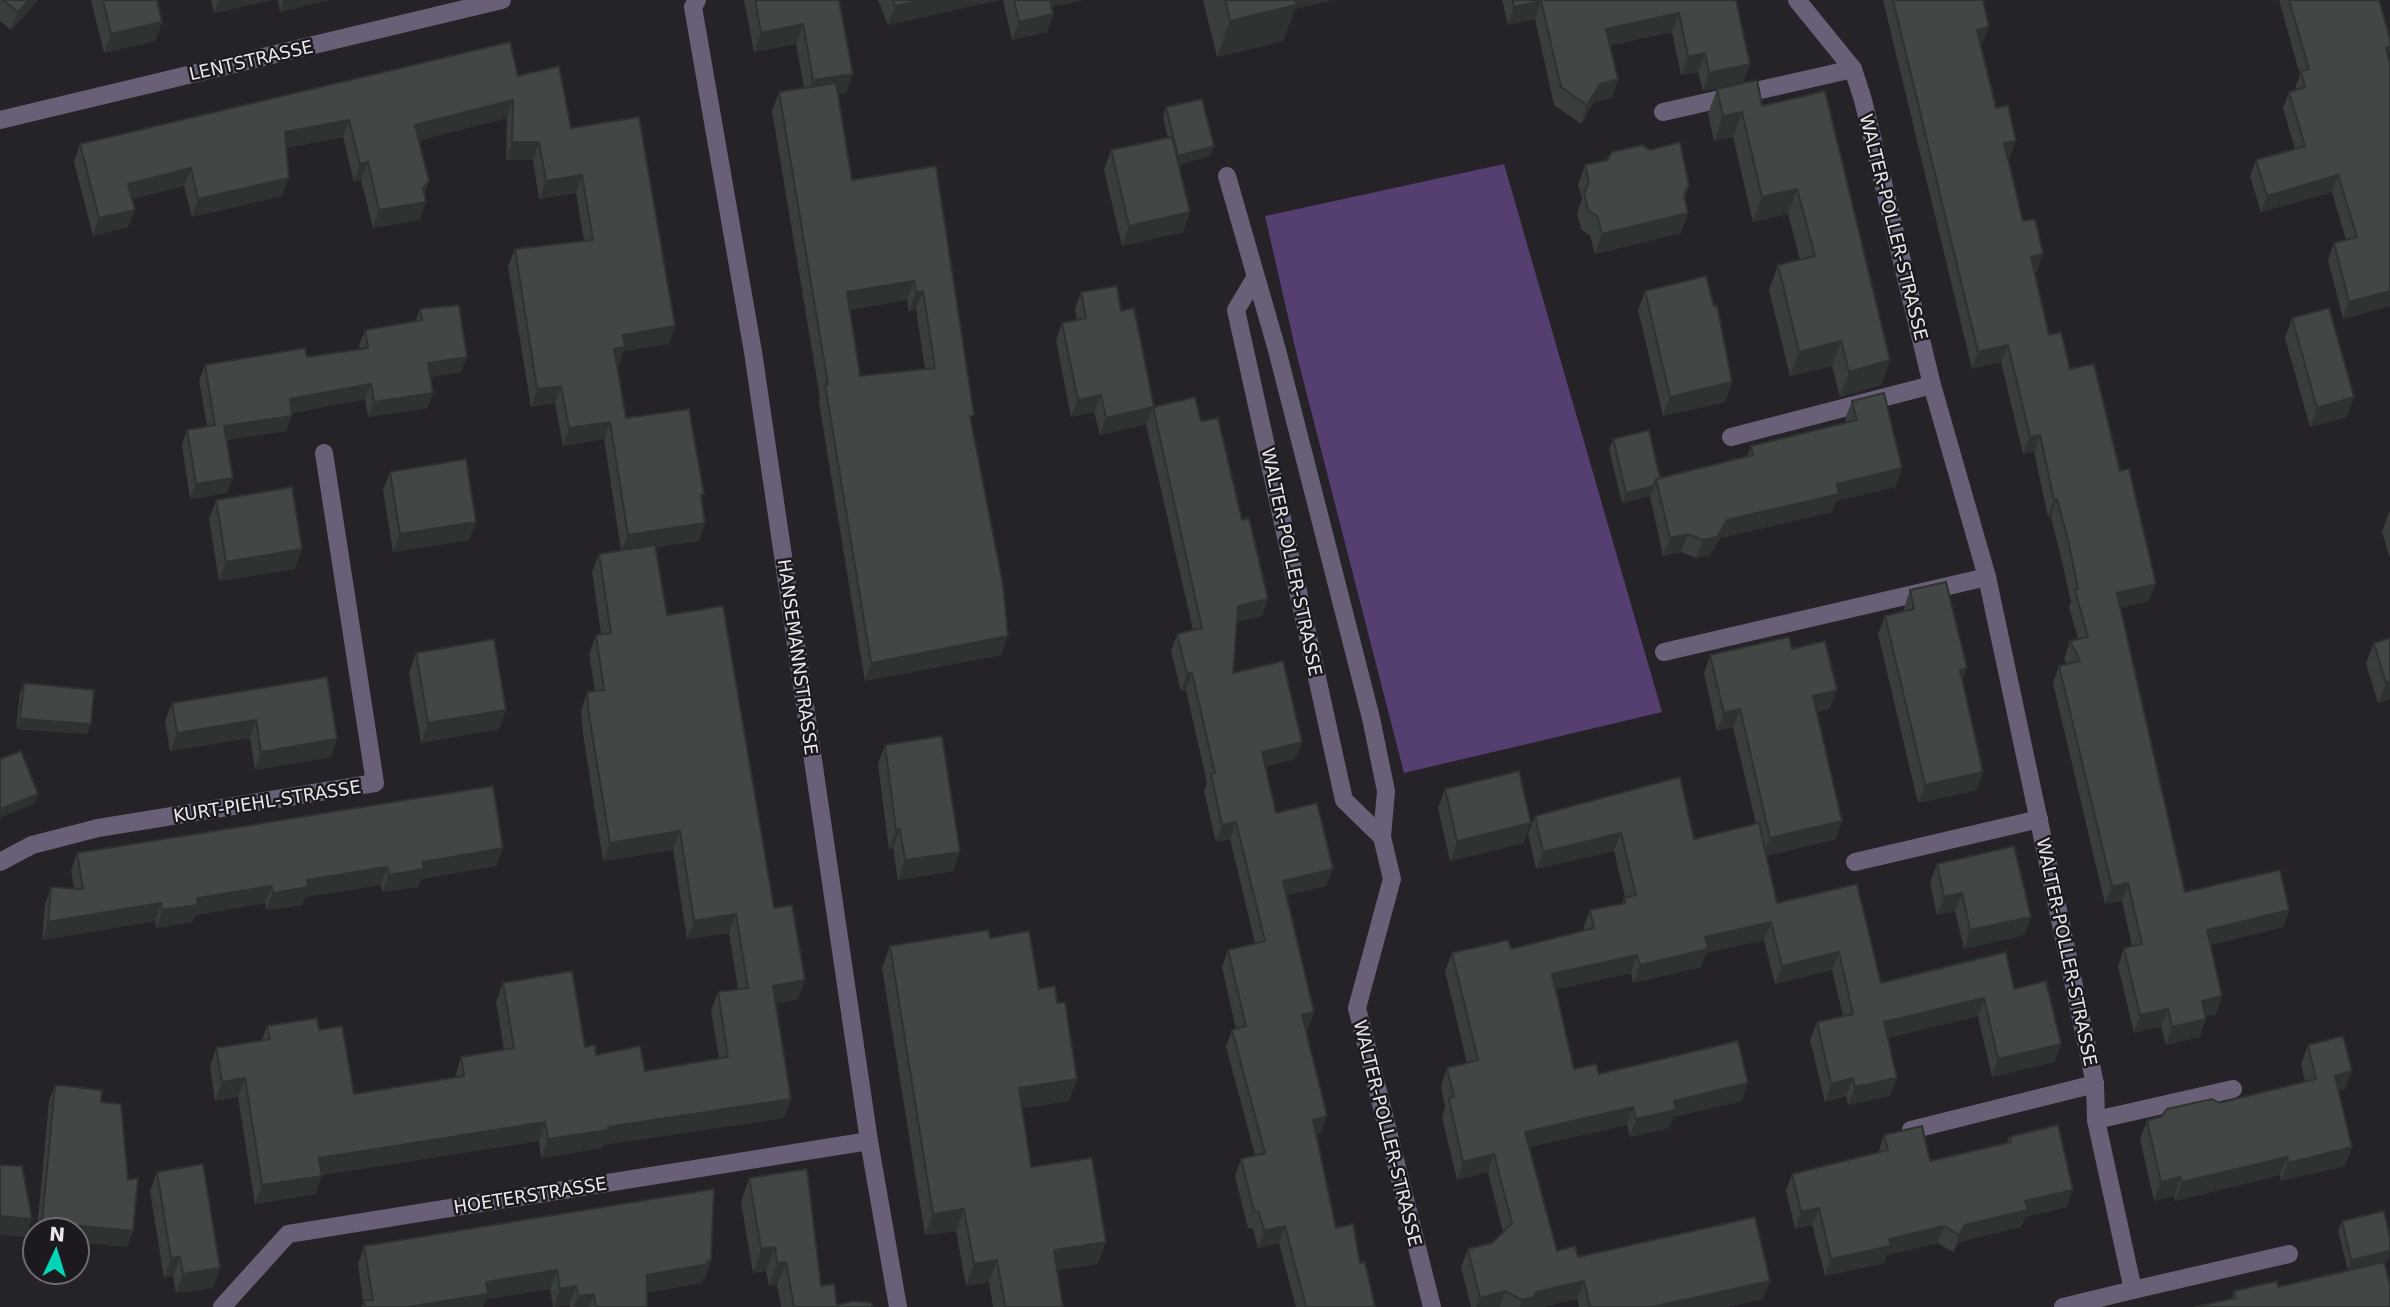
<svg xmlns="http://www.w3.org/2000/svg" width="2390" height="1307" font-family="'DejaVu Sans',sans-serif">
<rect width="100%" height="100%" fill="#252327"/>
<path fill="#553e70" d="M 1504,164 L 1662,712 L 1404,773 L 1297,356 L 1265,216 Z"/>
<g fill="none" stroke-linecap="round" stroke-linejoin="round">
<g stroke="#695f77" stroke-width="18">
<path d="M 697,0 L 693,7 L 753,352 L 869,1141 L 898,1307"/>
<path d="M 1797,0 L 1853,69 L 1863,100 L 1932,385 L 1987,577 L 2095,1084 L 2096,1120 L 2133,1290 L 2063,1307"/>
<path d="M 1663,112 L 1853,69"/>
<path d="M 0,120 L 502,0"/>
<path d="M 1227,176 L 1277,350 L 1371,718 L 1386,791 L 1382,837 L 1392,879 L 1357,1008 L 1432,1307"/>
<path d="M 1255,278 L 1236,310 L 1344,800 L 1382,837"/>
<path d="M 1731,437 L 1932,385"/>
<path d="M 1664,652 L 1987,577"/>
<path d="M 0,862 L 32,845 L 98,828 L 375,783 L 324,453"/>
<path d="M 1855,862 L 2039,819"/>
<path d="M 2096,1120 L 2233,1089"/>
<path d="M 1911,1130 L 2095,1084"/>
<path d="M 2133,1290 L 2289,1254"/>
<path d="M 222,1307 L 288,1234 L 869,1141"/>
</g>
</g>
<g fill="#393d3b" fill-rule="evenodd">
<path d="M 0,0 L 38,0 L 11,30 L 0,21 Z"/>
<path d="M 91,0 L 157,0 L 162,22 L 155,41 L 104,53 Z"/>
<path d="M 211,0 L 271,0 L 214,13 Z"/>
<path d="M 278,0 L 329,0 L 280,12 Z"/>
<path d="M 744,0 L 839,0 L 846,93 L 838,94 L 852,180 L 936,166 L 972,423 L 1008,636 L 1001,655 L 865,681 L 819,403 L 820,398 L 772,111 L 779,92 L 804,88 L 796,44 L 754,52 ZM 907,300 L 909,311 L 916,309 L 925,369 L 860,376 L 849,310 Z"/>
<path d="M 878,0 L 999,0 L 888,25 Z"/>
<path d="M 1003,0 L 1083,0 L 1052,7 L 1053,14 L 1047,32 L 1012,40 Z"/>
<path d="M 1203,0 L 1333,0 L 1295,9 L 1283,41 L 1217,57 Z"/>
<path d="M 1502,0 L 1736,0 L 1750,64 L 1743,82 L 1703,91 L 1698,72 L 1681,75 L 1672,32 L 1610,45 L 1618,79 L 1612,98 L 1594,102 L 1581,124 L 1554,105 L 1535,19 L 1508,25 Z"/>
<path d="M 1883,0 L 1983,0 L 1982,44 L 1981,45 L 2010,158 L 2008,158 L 2023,221 L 2037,272 L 2035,272 L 2049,335 L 2070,369 L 2149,601 L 2120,608 L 2185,892 L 2289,910 L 2283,927 L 2210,945 L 2222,996 L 2216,1014 L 2206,1016 L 2200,1037 L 2166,1045 L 2161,1026 L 2134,1033 L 2118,966 L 2124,948 L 2132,946 L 2122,901 L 2105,904 L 2053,683 L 2059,666 L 2067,664 L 2064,659 L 2070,641 L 2078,639 L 2069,607 L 2071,602 L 2062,561 L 2051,517 L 2048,517 L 2034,452 L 2023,454 L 2001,362 L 1972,369 Z"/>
<path d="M 2279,0 L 2379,0 L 2388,57 L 2390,306 L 2343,319 L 2328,260 L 2334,243 L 2346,240 L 2332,192 L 2261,212 L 2250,176 L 2256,160 L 2295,149 L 2283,108 L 2289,92 L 2296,90 L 2295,88 L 2300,75 Z"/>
<path d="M 518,76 L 571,128 L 675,326 L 669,344 L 623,351 L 619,365 L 617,365 L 626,418 L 702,501 L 705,523 L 699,541 L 656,547 L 667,615 L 774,908 L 798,999 L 776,1003 L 791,1099 L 784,1118 L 603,1145 L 602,1148 L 541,1158 L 539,1141 L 322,1175 L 315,1194 L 255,1204 L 238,1097 L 215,1101 L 210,1067 L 216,1048 L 262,1040 L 267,1026 L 319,1030 L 354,1094 L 455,1077 L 461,1057 L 504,1050 L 496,1002 L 503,983 L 596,1055 L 645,1071 L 719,1058 L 711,1011 L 718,992 L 738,989 L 729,933 L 687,939 L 673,850 L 603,861 L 583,734 L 581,711 L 587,692 L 595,691 L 589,654 L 596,635 L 601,634 L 592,572 L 599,554 L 621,550 L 604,439 L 563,446 L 555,403 L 531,407 L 508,266 L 515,249 L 584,241 L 576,193 L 539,199 L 533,160 L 506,160 L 507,118 L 419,140 L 429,181 L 425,193 L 420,220 L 373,228 L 361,180 L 354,182 L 343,137 L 286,148 L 282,196 L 192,217 L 184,186 L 132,199 L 128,227 L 93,236 L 74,162 L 80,144 Z"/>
<path d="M 1717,89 L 1762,106 L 1890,360 L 1881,385 L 1840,397 L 1832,366 L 1790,376 L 1769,290 L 1778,265 L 1800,260 L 1788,214 L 1753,222 L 1733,137 L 1714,141 L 1708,114 Z"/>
<path d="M 1166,107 L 1210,156 L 1179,165 L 1190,212 L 1183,232 L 1122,246 L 1104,170 L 1111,150 L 1168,138 L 1163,117 Z"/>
<path d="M 1585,165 L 1689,185 L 1685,198 L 1688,213 L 1681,233 L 1595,254 L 1590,236 L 1581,229 L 1577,213 L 1582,199 L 1578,185 Z"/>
<path d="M 1645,291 L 1732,382 L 1725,402 L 1663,416 L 1638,310 Z"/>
<path d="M 1081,292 L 1121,311 L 1154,407 L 1201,421 L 1262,616 L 1237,622 L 1233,673 L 1295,759 L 1266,766 L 1276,813 L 1326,886 L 1287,895 L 1314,1012 L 1308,1029 L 1306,1029 L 1321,1133 L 1317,1134 L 1336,1228 L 1360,1263 L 1375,1307 L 1296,1307 L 1279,1243 L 1258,1248 L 1253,1229 L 1248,1228 L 1235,1176 L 1241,1159 L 1255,1155 L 1226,1047 L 1232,1030 L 1236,1029 L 1222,967 L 1228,950 L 1255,943 L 1230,839 L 1216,842 L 1204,791 L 1207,783 L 1186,690 L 1181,691 L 1171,651 L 1177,634 L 1193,630 L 1146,424 L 1100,435 L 1094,412 L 1071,417 L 1056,340 L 1062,323 L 1077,320 L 1075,309 Z"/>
<path d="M 420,309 L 467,357 L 461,372 L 430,377 L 433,393 L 427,408 L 368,417 L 365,399 L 292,413 L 286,431 L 226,440 L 233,478 L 227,493 L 190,499 L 182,445 L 187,430 L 207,426 L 199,380 L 205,365 L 307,357 L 360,349 L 359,345 L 365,330 L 415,321 Z"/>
<path d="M 2292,318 L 2347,417 L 2310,427 L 2285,338 Z"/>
<path d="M 1852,401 L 1902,468 L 1895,487 L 1836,501 L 1832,512 L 1720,538 L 1710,555 L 1696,558 L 1681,552 L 1663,556 L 1650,496 L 1622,503 L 1609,449 L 1613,439 L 1660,478 L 1747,457 L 1751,446 L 1846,423 L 1845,419 Z"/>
<path d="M 390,472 L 476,522 L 469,540 L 393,552 L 383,490 Z"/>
<path d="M 216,500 L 295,569 L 219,581 L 209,519 Z"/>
<path d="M 2389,512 L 2390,512 L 2390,558 L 2382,532 Z"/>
<path d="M 1910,590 L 1963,680 L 1977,790 L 1918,803 L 1878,634 L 1885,616 L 1904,611 L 1904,608 Z"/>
<path d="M 2390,638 L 2390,699 L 2378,703 L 2366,663 L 2374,643 Z"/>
<path d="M 1792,649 L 1830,708 L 1817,712 L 1836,839 L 1766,856 L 1777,903 L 1881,983 L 2014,989 L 2061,1044 L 2054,1062 L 1992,1077 L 1978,1016 L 1887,1038 L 1897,1078 L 1890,1096 L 1848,1105 L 1846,1096 L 1825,1102 L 1810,1040 L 1817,1022 L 1843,1016 L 1832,970 L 1775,984 L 1764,940 L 1706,953 L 1701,967 L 1633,983 L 1631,973 L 1555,989 L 1574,1069 L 1742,1101 L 1673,1117 L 1669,1128 L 1630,1137 L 1627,1125 L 1529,1147 L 1557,1251 L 1578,1257 L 1763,1299 L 1726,1307 L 1579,1307 L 1577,1299 L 1543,1307 L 1471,1307 L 1461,1267 L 1468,1249 L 1492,1243 L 1503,1232 L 1488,1172 L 1457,1180 L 1442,1117 L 1445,1107 L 1441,1086 L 1447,1068 L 1467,1063 L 1445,971 L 1452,953 L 1511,949 L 1584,930 L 1583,928 L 1590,910 L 1622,903 L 1624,898 L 1625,897 L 1614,851 L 1536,869 L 1528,834 L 1535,816 L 1694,839 L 1756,824 L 1733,727 L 1717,731 L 1704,673 L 1710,655 Z"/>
<path d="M 416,653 L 506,710 L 499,729 L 421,743 L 409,673 Z"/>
<path d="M 327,677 L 331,757 L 255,770 L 250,738 L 170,751 L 165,721 L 172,703 Z"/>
<path d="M 24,683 L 87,734 L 16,729 L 20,693 Z"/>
<path d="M 885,745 L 960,852 L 953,871 L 898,880 L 893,848 L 889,850 L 878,764 Z"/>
<path d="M 1445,789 L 1524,843 L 1450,861 L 1438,808 Z"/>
<path d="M 503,848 L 496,866 L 421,879 L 418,887 L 382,892 L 381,885 L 305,897 L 302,905 L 266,910 L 265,903 L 195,915 L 192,922 L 156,928 L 155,921 L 42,940 L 45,904 L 51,887 L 74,888 L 71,871 L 77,853 Z"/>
<path d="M 1937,864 L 2031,917 L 2024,935 L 1964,949 L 1955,911 L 1937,915 L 1930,883 Z"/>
<path d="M 990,938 L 1039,989 L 1069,1101 L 1022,1108 L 1031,1167 L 1098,1264 L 1057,1270 L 1063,1307 L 993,1307 L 989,1282 L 966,1286 L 956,1231 L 925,1235 L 882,968 L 890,946 Z"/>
<path d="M 2308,1045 L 2345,1089 L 2338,1091 L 2352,1147 L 2345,1166 L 2281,1181 L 2280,1175 L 2175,1201 L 2174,1196 L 2154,1201 L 2140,1139 L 2147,1121 L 2305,1082 L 2301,1064 Z"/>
<path d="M 55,1085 L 101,1102 L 133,1231 L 127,1247 L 77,1242 L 77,1230 L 37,1230 L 49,1101 Z"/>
<path d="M 1884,1135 L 1930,1161 L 2007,1142 L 2009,1137 L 2067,1207 L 2025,1217 L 2021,1227 L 1959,1242 L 1953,1252 L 1938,1243 L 1887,1255 L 1884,1263 L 1825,1276 L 1812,1225 L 1795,1229 L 1786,1191 L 1792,1174 L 1878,1153 Z"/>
<path d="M 157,1172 L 220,1268 L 213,1288 L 176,1293 L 173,1276 L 164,1278 L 150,1191 Z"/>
<path d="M 749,1178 L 821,1286 L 837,1305 L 872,1307 L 781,1307 L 777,1285 L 769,1286 L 766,1271 L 753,1273 L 741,1202 Z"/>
<path d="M 2342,1221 L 2389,1260 L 2231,1299 L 2234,1291 L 2278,1287 L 2348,1270 L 2338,1231 Z"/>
<path d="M 364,1246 L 705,1279 L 703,1279 L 701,1283 L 647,1292 L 647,1307 L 570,1307 L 569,1305 L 553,1307 L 550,1289 L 486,1299 L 483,1307 L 362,1307 L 363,1302 L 358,1264 Z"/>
</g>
<g fill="#2e3230">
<path d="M 29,0 L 38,0 L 11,30 L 18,12 Z"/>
<path d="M 219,0 L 271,0 L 214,13 Z"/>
<path d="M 284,0 L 329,0 L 280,12 Z"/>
<path d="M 923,0 L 999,0 L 888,25 L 895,6 Z"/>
<path d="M 1045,0 L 1083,0 L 1042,9 Z"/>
<path d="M 1281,0 L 1333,0 L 1295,9 L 1283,41 L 1217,57 L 1230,21 Z"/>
<path d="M 1541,1 L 1535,19 L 1508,25 L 1514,7 Z"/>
<path d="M 1679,13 L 1672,32 L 1600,48 L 1606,29 Z"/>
<path d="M 1053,14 L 1047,32 L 1012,40 L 1019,22 Z"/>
<path d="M 162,22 L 155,41 L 104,53 L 111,34 Z"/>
<path d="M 803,24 L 796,44 L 754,52 L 761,33 Z"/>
<path d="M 1989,27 L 1982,44 L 1971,47 L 1977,30 Z"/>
<path d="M 2390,46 L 2390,51 L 2386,62 L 2386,48 Z"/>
<path d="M 1705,53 L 1698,72 L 1681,75 L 1688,57 Z"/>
<path d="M 1750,64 L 1743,82 L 1703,91 L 1709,73 Z"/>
<path d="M 853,74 L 846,93 L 806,99 L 813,80 Z"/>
<path d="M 1618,79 L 1612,98 L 1594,102 L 1581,124 L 1587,105 L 1600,84 Z"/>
<path d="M 513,100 L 507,118 L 408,143 L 415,125 Z"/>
<path d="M 1742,112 L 1733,137 L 1714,141 L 1723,116 Z"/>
<path d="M 349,120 L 343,137 L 278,149 L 285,132 Z"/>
<path d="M 2016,141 L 2010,158 L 1998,161 L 2004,143 Z"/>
<path d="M 512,142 L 539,142 L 533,160 L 506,160 Z"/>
<path d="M 1214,146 L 1210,156 L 1174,166 L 1178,156 Z"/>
<path d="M 368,162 L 361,180 L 354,182 L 360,164 Z"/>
<path d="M 191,168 L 184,186 L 122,201 L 128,184 Z"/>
<path d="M 582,175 L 576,193 L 539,199 L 546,181 Z"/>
<path d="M 2338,175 L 2332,192 L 2261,212 L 2267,196 Z"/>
<path d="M 289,178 L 282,196 L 192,217 L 198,199 Z"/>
<path d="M 429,181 L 423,198 L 426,202 L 420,220 L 373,228 L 379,210 L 423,188 Z"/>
<path d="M 1797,189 L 1788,214 L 1753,222 L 1762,197 Z"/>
<path d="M 135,210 L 128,227 L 93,236 L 99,218 Z"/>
<path d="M 1190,212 L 1183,232 L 1122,246 L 1129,226 Z"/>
<path d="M 1688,213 L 1681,233 L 1595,254 L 1602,234 Z"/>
<path d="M 2043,254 L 2037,272 L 2025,275 L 2031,257 Z"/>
<path d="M 914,281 L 907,300 L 840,311 L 847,292 Z"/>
<path d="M 923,291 L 916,309 L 909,311 L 916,292 Z"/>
<path d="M 2390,291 L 2390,306 L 2343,319 L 2349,302 Z"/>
<path d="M 675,326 L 669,344 L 623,351 L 619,365 L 608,367 L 614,349 L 623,335 Z"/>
<path d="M 1841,341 L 1832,366 L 1790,376 L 1799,352 Z"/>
<path d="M 2008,345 L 2001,362 L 1972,369 L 1978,352 Z"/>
<path d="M 467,357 L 461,372 L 422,378 L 428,363 Z"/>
<path d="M 1890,360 L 1881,385 L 1840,397 L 1849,372 Z"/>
<path d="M 1732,382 L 1725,402 L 1663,416 L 1670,397 Z"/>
<path d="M 371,384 L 365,399 L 284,415 L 290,399 Z"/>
<path d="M 561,386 L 555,403 L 531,407 L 537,389 Z"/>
<path d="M 433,393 L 427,408 L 368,417 L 374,402 Z"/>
<path d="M 1101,395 L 1094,412 L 1071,417 L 1078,400 Z"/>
<path d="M 2354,397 L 2347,417 L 2310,427 L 2317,408 Z"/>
<path d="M 1153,407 L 1146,424 L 1100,435 L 1106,418 Z"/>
<path d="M 292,416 L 286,431 L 218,441 L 224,426 Z"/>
<path d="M 610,422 L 604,439 L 563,446 L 569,428 Z"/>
<path d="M 2040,435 L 2034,452 L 2023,454 L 2030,437 Z"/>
<path d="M 1902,468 L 1895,487 L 1836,501 L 1832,512 L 1720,538 L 1710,555 L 1696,558 L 1703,540 L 1727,520 L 1837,484 Z"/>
<path d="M 233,478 L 227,493 L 190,499 L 196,484 Z"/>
<path d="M 1654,486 L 1650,496 L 1622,503 L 1626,493 Z"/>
<path d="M 2057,499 L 2051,517 L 2048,517 L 2054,500 Z"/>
<path d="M 476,522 L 469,540 L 393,552 L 400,534 Z"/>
<path d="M 705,523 L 699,541 L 621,552 L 628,535 Z"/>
<path d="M 1688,534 L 1681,552 L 1663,556 L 1670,538 Z"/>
<path d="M 302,549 L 295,569 L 219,581 L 226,562 Z"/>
<path d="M 2156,584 L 2149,601 L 2110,611 L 2117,593 Z"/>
<path d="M 1268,599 L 1262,616 L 1232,623 L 1238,606 Z"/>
<path d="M 1008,636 L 1001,655 L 865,681 L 871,663 Z"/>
<path d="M 1967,668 L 1960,687 L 1960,670 Z"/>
<path d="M 1192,673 L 1186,690 L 1181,691 L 1187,674 Z"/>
<path d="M 2390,681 L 2390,699 L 2378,703 L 2386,683 Z"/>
<path d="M 1837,690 L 1830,708 L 1806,714 L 1813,696 Z"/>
<path d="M 1740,709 L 1733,727 L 1717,731 L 1724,713 Z"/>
<path d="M 506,710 L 499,729 L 421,743 L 428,723 Z"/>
<path d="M 20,719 L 91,724 L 87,734 L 16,729 Z"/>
<path d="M 256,720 L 250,738 L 170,751 L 177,733 Z"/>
<path d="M 337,739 L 331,757 L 255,770 L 261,752 Z"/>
<path d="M 1302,742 L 1295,759 L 1256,769 L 1262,752 Z"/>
<path d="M 1983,772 L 1977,790 L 1918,803 L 1925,785 Z"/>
<path d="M 38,794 L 34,804 L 0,818 L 0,809 Z"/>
<path d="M 1842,821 L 1836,839 L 1763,857 L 1770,838 Z"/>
<path d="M 1236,822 L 1230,839 L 1216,842 L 1222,825 Z"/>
<path d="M 1531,823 L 1524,843 L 1450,861 L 1457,841 Z"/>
<path d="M 900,829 L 893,848 L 889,850 L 896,830 Z"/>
<path d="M 680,831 L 673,850 L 603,861 L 610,843 Z"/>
<path d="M 1621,833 L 1614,851 L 1536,869 L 1543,852 Z"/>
<path d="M 503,848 L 496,866 L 421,879 L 418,887 L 382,892 L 389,875 L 423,862 Z"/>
<path d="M 960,852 L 953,871 L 898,880 L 905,860 Z"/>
<path d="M 387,867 L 381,885 L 305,897 L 302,905 L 266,910 L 273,893 L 307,880 Z"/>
<path d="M 1333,869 L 1326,886 L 1277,898 L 1283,881 Z"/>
<path d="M 2128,883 L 2122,901 L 2105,904 L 2112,887 Z"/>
<path d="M 271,886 L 265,903 L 195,915 L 192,922 L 156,928 L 162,910 L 197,898 Z"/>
<path d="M 1962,893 L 1955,911 L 1937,915 L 1944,897 Z"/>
<path d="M 161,903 L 155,921 L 42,940 L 48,922 Z"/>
<path d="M 2289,910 L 2283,927 L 2200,947 L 2207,930 Z"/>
<path d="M 736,914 L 729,933 L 687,939 L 694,921 Z"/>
<path d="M 2031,917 L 2024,935 L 1964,949 L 1970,930 Z"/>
<path d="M 1771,922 L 1764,940 L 1706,953 L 1701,967 L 1633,983 L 1640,965 L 1705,937 Z"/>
<path d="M 1839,952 L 1832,970 L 1775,984 L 1782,966 Z"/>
<path d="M 1637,955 L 1631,973 L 1545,992 L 1552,974 Z"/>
<path d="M 805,980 L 798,999 L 767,1004 L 773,986 Z"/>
<path d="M 2222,996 L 2216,1014 L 2196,1018 L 2202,1001 Z"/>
<path d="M 1984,998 L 1978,1016 L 1877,1040 L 1884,1022 Z"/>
<path d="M 2168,1009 L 2161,1026 L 2134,1033 L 2140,1015 Z"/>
<path d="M 1314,1012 L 1308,1029 L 1296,1032 L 1302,1015 Z"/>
<path d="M 2206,1019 L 2200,1037 L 2166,1045 L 2172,1027 Z"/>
<path d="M 2061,1044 L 2054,1062 L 1992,1077 L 1998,1059 Z"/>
<path d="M 2352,1071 L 2345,1089 L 2328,1095 L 2335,1076 Z"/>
<path d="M 245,1078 L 238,1097 L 215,1101 L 222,1082 Z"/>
<path d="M 1853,1078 L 1846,1096 L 1825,1102 L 1831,1084 Z"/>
<path d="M 1897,1078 L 1890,1096 L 1848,1105 L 1855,1087 Z"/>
<path d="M 1077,1079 L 1069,1101 L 1011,1110 L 1019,1088 Z"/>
<path d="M 1748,1083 L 1742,1101 L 1673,1117 L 1669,1128 L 1630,1137 L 1636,1119 L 1674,1101 Z"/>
<path d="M 791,1099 L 784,1118 L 603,1145 L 602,1148 L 541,1158 L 548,1139 L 608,1127 Z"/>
<path d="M 1633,1107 L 1627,1125 L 1518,1150 L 1525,1132 Z"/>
<path d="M 1327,1116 L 1321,1133 L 1307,1137 L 1313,1120 Z"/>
<path d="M 545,1122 L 539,1141 L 313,1176 L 319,1158 Z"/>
<path d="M 2352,1147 L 2345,1166 L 2281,1181 L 2288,1163 Z"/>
<path d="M 1494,1154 L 1488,1172 L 1457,1180 L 1463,1162 Z"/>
<path d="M 2287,1157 L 2280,1175 L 2175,1201 L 2182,1182 Z"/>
<path d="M 322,1176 L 315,1194 L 255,1204 L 262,1185 Z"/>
<path d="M 2180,1177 L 2174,1196 L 2154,1201 L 2161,1182 Z"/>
<path d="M 2073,1190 L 2067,1207 L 2025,1217 L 2021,1227 L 1959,1242 L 1953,1252 L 1959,1235 L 1965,1225 L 2025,1201 Z"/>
<path d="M 1819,1208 L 1812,1225 L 1795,1229 L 1801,1212 Z"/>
<path d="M 964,1209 L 956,1231 L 925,1235 L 933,1214 Z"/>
<path d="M 0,1216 L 32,1219 L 26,1237 L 0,1235 Z"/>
<path d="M 42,1222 L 133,1231 L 127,1247 L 77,1242 L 77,1230 L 39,1230 Z"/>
<path d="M 1285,1226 L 1279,1243 L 1258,1248 L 1264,1231 Z"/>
<path d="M 1944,1226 L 1938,1243 L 1887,1255 L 1884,1263 L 1825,1276 L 1831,1259 L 1889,1239 Z"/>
<path d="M 1106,1242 L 1098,1264 L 1046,1272 L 1054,1250 Z"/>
<path d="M 775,1247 L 766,1271 L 753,1273 L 761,1249 Z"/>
<path d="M 2390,1251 L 2389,1260 L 2348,1270 L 2351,1260 Z"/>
<path d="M 180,1257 L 173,1276 L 164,1278 L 171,1258 Z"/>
<path d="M 711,1260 L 705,1279 L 703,1279 L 701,1283 L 640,1294 L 647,1275 Z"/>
<path d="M 997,1260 L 989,1282 L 966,1286 L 974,1264 Z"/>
<path d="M 786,1262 L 777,1285 L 769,1286 L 777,1263 Z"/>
<path d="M 220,1268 L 213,1288 L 176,1293 L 183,1274 Z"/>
<path d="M 557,1270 L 550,1289 L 486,1299 L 483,1307 L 408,1307 L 486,1282 Z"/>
<path d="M 1584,1281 L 1577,1299 L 1543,1307 L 1520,1307 L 1522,1300 L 1537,1292 Z"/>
<path d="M 1770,1281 L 1763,1299 L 1726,1307 L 1652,1307 Z"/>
<path d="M 576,1286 L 569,1305 L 554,1307 L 560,1289 Z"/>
<path d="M 1505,1291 L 1500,1307 L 1476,1307 L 1480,1298 Z"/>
<path d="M 594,1294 L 589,1307 L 574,1307 L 578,1296 Z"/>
</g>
<g fill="#424745" stroke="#2e3230" stroke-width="2" fill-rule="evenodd">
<path d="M 3,0 L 29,0 L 18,12 Z"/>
<path d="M 103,0 L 157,0 L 162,22 L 111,34 Z"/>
<path d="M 755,0 L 839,0 L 853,74 L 813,80 L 803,24 L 761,33 Z"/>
<path d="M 892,0 L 923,0 L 895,6 Z"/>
<path d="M 1014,0 L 1050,0 L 1053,14 L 1019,22 Z"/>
<path d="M 1225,0 L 1295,0 L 1296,5 L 1230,21 Z"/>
<path d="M 1513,0 L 1736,0 L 1750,64 L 1709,73 L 1705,53 L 1688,57 L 1679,13 L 1606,29 L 1618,79 L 1600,84 L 1587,105 L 1561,87 L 1541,1 L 1514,7 Z"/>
<path d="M 1893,0 L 1983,0 L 1989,27 L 1977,30 L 1996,108 L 2008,105 L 2016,141 L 2004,143 L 2023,221 L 2035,219 L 2043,254 L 2031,257 L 2049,335 L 2061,332 L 2070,369 L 2094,364 L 2120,471 L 2129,469 L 2156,584 L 2117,593 L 2185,892 L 2280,870 L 2289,910 L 2207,930 L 2222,996 L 2202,1001 L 2206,1019 L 2172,1027 L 2168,1009 L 2140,1015 L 2124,948 L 2142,944 L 2128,883 L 2112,887 L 2059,666 L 2080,661 L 2070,641 L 2088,637 L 2075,590 L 2078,589 L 2069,544 L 2057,499 L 2054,500 L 2040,435 L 2030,437 L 2008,345 L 1978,352 Z"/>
<path d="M 2289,0 L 2379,0 L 2390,39 L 2390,46 L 2386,48 L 2390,64 L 2390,291 L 2349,302 L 2334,243 L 2357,237 L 2338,175 L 2267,196 L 2256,160 L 2305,146 L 2289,92 L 2305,87 L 2301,71 L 2309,69 Z"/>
<path d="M 510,42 L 518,76 L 559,66 L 571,128 L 639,117 L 675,326 L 623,335 L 625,347 L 614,349 L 626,418 L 689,409 L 704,494 L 701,495 L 705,523 L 628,535 L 610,422 L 569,428 L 561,386 L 537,389 L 515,249 L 593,240 L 582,175 L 546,181 L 539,142 L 512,142 L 513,100 L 415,125 L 429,181 L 423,188 L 426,202 L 379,210 L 368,162 L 360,164 L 349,120 L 285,132 L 289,178 L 198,199 L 191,168 L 128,184 L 135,210 L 99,218 L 80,144 Z"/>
<path d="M 1757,80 L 1762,106 L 1825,91 L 1890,360 L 1849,372 L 1841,341 L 1799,352 L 1778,265 L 1815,256 L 1797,189 L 1762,197 L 1742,112 L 1723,116 L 1717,89 Z"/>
<path d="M 836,83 L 852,180 L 936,166 L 974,415 L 970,416 L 1003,585 L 1008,636 L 871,663 L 825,384 L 828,384 L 779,92 ZM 914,281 L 916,292 L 923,291 L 935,368 L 860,376 L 847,292 Z"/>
<path d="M 1202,99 L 1214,146 L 1178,156 L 1166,107 Z"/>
<path d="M 1172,137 L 1190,212 L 1129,226 L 1111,150 Z"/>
<path d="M 1680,142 L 1689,185 L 1684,195 L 1688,213 L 1602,234 L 1597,216 L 1588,210 L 1584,193 L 1589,182 L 1585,165 L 1607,160 L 1612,152 L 1642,145 L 1650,150 Z"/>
<path d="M 1706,276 L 1714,306 L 1717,305 L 1732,382 L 1670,397 L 1645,291 Z"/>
<path d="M 1117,286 L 1121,311 L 1134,308 L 1154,407 L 1195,397 L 1201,421 L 1218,418 L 1242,520 L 1249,518 L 1268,599 L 1238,606 L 1233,673 L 1283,661 L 1302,742 L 1262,752 L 1276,813 L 1317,803 L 1333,869 L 1283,881 L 1314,1012 L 1302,1015 L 1327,1116 L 1313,1120 L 1336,1228 L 1353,1224 L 1360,1263 L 1365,1262 L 1375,1307 L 1306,1307 L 1285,1226 L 1264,1231 L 1259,1212 L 1254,1211 L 1241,1159 L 1265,1153 L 1232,1030 L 1246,1026 L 1228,950 L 1265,941 L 1236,822 L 1222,825 L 1211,774 L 1215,773 L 1192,673 L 1187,674 L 1177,634 L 1202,628 L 1153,407 L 1106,418 L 1101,395 L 1078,400 L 1062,323 L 1086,318 L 1081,292 Z"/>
<path d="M 459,305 L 467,357 L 428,363 L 433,393 L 374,402 L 371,384 L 290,399 L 292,416 L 224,426 L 233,478 L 196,484 L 187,430 L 215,425 L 205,365 L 305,348 L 307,357 L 368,348 L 365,330 L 422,320 L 420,309 Z"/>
<path d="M 2329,308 L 2354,397 L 2317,408 L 2292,318 Z"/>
<path d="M 1884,393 L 1902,468 L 1837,484 L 1839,494 L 1727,520 L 1717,537 L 1703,540 L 1688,534 L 1670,538 L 1656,479 L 1753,455 L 1751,446 L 1857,420 L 1852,401 Z"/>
<path d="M 1649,430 L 1660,478 L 1656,479 L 1654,486 L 1626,493 L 1613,439 Z"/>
<path d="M 466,459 L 476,522 L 400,534 L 390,472 Z"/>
<path d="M 292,487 L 302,549 L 226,562 L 216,500 Z"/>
<path d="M 655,545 L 667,615 L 723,606 L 774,908 L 792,905 L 805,980 L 773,986 L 791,1099 L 608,1127 L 609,1130 L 548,1139 L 545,1122 L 319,1158 L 322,1176 L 262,1185 L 245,1078 L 222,1082 L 216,1048 L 270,1039 L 267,1026 L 317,1018 L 319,1030 L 342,1026 L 354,1094 L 464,1076 L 461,1057 L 514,1048 L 503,983 L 572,971 L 585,1047 L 595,1045 L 596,1055 L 640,1046 L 645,1071 L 728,1057 L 718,992 L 748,988 L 736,914 L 694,921 L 680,831 L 610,843 L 589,715 L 587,692 L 604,690 L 596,635 L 611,633 L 599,554 Z"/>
<path d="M 1946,582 L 1967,668 L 1960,670 L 1983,772 L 1925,785 L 1885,616 L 1914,609 L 1910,590 Z"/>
<path d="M 1789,637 L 1792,649 L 1825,641 L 1837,690 L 1813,696 L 1842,821 L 1770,838 L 1740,709 L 1724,713 L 1710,655 Z"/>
<path d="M 2390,638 L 2390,681 L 2386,683 L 2374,643 Z"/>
<path d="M 494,639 L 506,710 L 428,723 L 416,653 Z"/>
<path d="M 327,677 L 337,739 L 261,752 L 256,720 L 177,733 L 172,703 Z"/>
<path d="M 24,683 L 94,690 L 91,724 L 20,719 Z"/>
<path d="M 942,736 L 960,852 L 905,860 L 900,829 L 896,830 L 885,745 Z"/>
<path d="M 21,751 L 38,794 L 0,809 L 0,759 Z"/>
<path d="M 1519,771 L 1531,823 L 1457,841 L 1445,789 Z"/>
<path d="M 1680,777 L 1694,839 L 1759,823 L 1777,903 L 1857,884 L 1881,983 L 2006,952 L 2014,989 L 2046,981 L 2061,1044 L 1998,1059 L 1984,998 L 1884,1022 L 1897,1078 L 1855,1087 L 1853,1078 L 1831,1084 L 1817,1022 L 1853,1014 L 1839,952 L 1782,966 L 1771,922 L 1705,937 L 1708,949 L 1640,965 L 1637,955 L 1552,974 L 1574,1069 L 1596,1064 L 1599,1074 L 1738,1041 L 1748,1083 L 1674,1101 L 1676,1110 L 1636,1119 L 1633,1107 L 1525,1132 L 1557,1251 L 1575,1246 L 1578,1257 L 1755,1217 L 1770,1281 L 1652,1307 L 1590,1307 L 1584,1281 L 1537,1292 L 1533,1297 L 1522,1300 L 1505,1291 L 1480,1298 L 1468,1249 L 1492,1243 L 1512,1223 L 1494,1154 L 1463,1162 L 1449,1099 L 1454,1097 L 1447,1068 L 1478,1060 L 1452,953 L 1508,940 L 1511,949 L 1594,928 L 1590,910 L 1625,903 L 1624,898 L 1636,895 L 1621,833 L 1543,852 L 1535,816 Z"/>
<path d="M 493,786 L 503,848 L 423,862 L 424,869 L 407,872 L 389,875 L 387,867 L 307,880 L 308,887 L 273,893 L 271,886 L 197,898 L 198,905 L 162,910 L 161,903 L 48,922 L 51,887 L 83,889 L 77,853 Z"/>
<path d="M 2014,846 L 2031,917 L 1970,930 L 1962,893 L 1944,897 L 1937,864 Z"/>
<path d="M 988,930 L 990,938 L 1029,931 L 1039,989 L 1055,986 L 1057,1003 L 1065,1002 L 1077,1079 L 1019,1088 L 1031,1167 L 1092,1158 L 1106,1242 L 1054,1250 L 1063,1307 L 1005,1307 L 997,1260 L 974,1264 L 964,1209 L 933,1214 L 890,946 Z"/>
<path d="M 2343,1036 L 2352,1071 L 2335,1076 L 2352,1147 L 2288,1163 L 2287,1157 L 2182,1182 L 2180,1177 L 2161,1182 L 2147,1121 L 2162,1116 L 2167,1109 L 2212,1099 L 2219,1103 L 2316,1079 L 2308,1045 Z"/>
<path d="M 55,1085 L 102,1090 L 101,1102 L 121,1104 L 128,1180 L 138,1178 L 133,1231 L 42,1222 Z"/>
<path d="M 2058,1125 L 2073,1190 L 2025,1201 L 2028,1210 L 1965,1225 L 1959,1235 L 1944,1226 L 1889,1239 L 1891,1246 L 1831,1259 L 1819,1208 L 1801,1212 L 1792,1174 L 1888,1150 L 1884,1135 L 1922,1126 L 1930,1161 L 2011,1142 L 2009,1137 Z"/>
<path d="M 203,1164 L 220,1268 L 183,1274 L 180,1257 L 171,1258 L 157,1172 Z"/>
<path d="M 0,1165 L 22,1166 L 32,1219 L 0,1216 Z"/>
<path d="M 807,1169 L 821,1286 L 834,1284 L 837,1305 L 854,1301 L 872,1303 L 872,1307 L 794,1307 L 786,1262 L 777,1263 L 775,1247 L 761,1249 L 749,1178 Z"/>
<path d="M 714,1189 L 711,1260 L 707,1261 L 708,1264 L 647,1275 L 647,1307 L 596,1307 L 594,1294 L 578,1296 L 576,1286 L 560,1289 L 557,1270 L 486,1282 L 488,1294 L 408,1307 L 365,1307 L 364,1300 L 373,1300 L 364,1246 Z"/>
<path d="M 2384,1211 L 2390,1238 L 2390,1251 L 2351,1260 L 2342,1221 Z"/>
<path d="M 2384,1262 L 2390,1285 L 2390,1307 L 2195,1307 L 2235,1298 L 2234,1291 L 2277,1281 L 2278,1287 Z"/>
</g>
<g text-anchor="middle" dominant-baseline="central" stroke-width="5" stroke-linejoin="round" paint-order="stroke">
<g font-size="18" fill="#e8e7ea" stroke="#1c1a1e">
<text transform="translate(251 60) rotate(-13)">LENTSTRASSE</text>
<text transform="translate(1894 227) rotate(76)">WALTER-POLLER-STRASSE</text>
<text transform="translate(1292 562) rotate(78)">WALTER-POLLER-STRASSE</text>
<text transform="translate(798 657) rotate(82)">HANSEMANNSTRASSE</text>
<text transform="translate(267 801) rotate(-9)">KURT-PIEHL-STRASSE</text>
<text transform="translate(2067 952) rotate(78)">WALTER-POLLER-STRASSE</text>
<text transform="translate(1388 1133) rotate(76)">WALTER-POLLER-STRASSE</text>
<text transform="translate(530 1195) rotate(-9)">HOETERSTRASSE</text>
</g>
</g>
<g transform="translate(56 1251) rotate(4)"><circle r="33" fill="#1c1a1e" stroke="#6e6c70" stroke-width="2"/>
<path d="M0-5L12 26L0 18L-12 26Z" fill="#04d5b6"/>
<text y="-10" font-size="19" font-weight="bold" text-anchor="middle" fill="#e8e7ea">N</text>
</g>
</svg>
